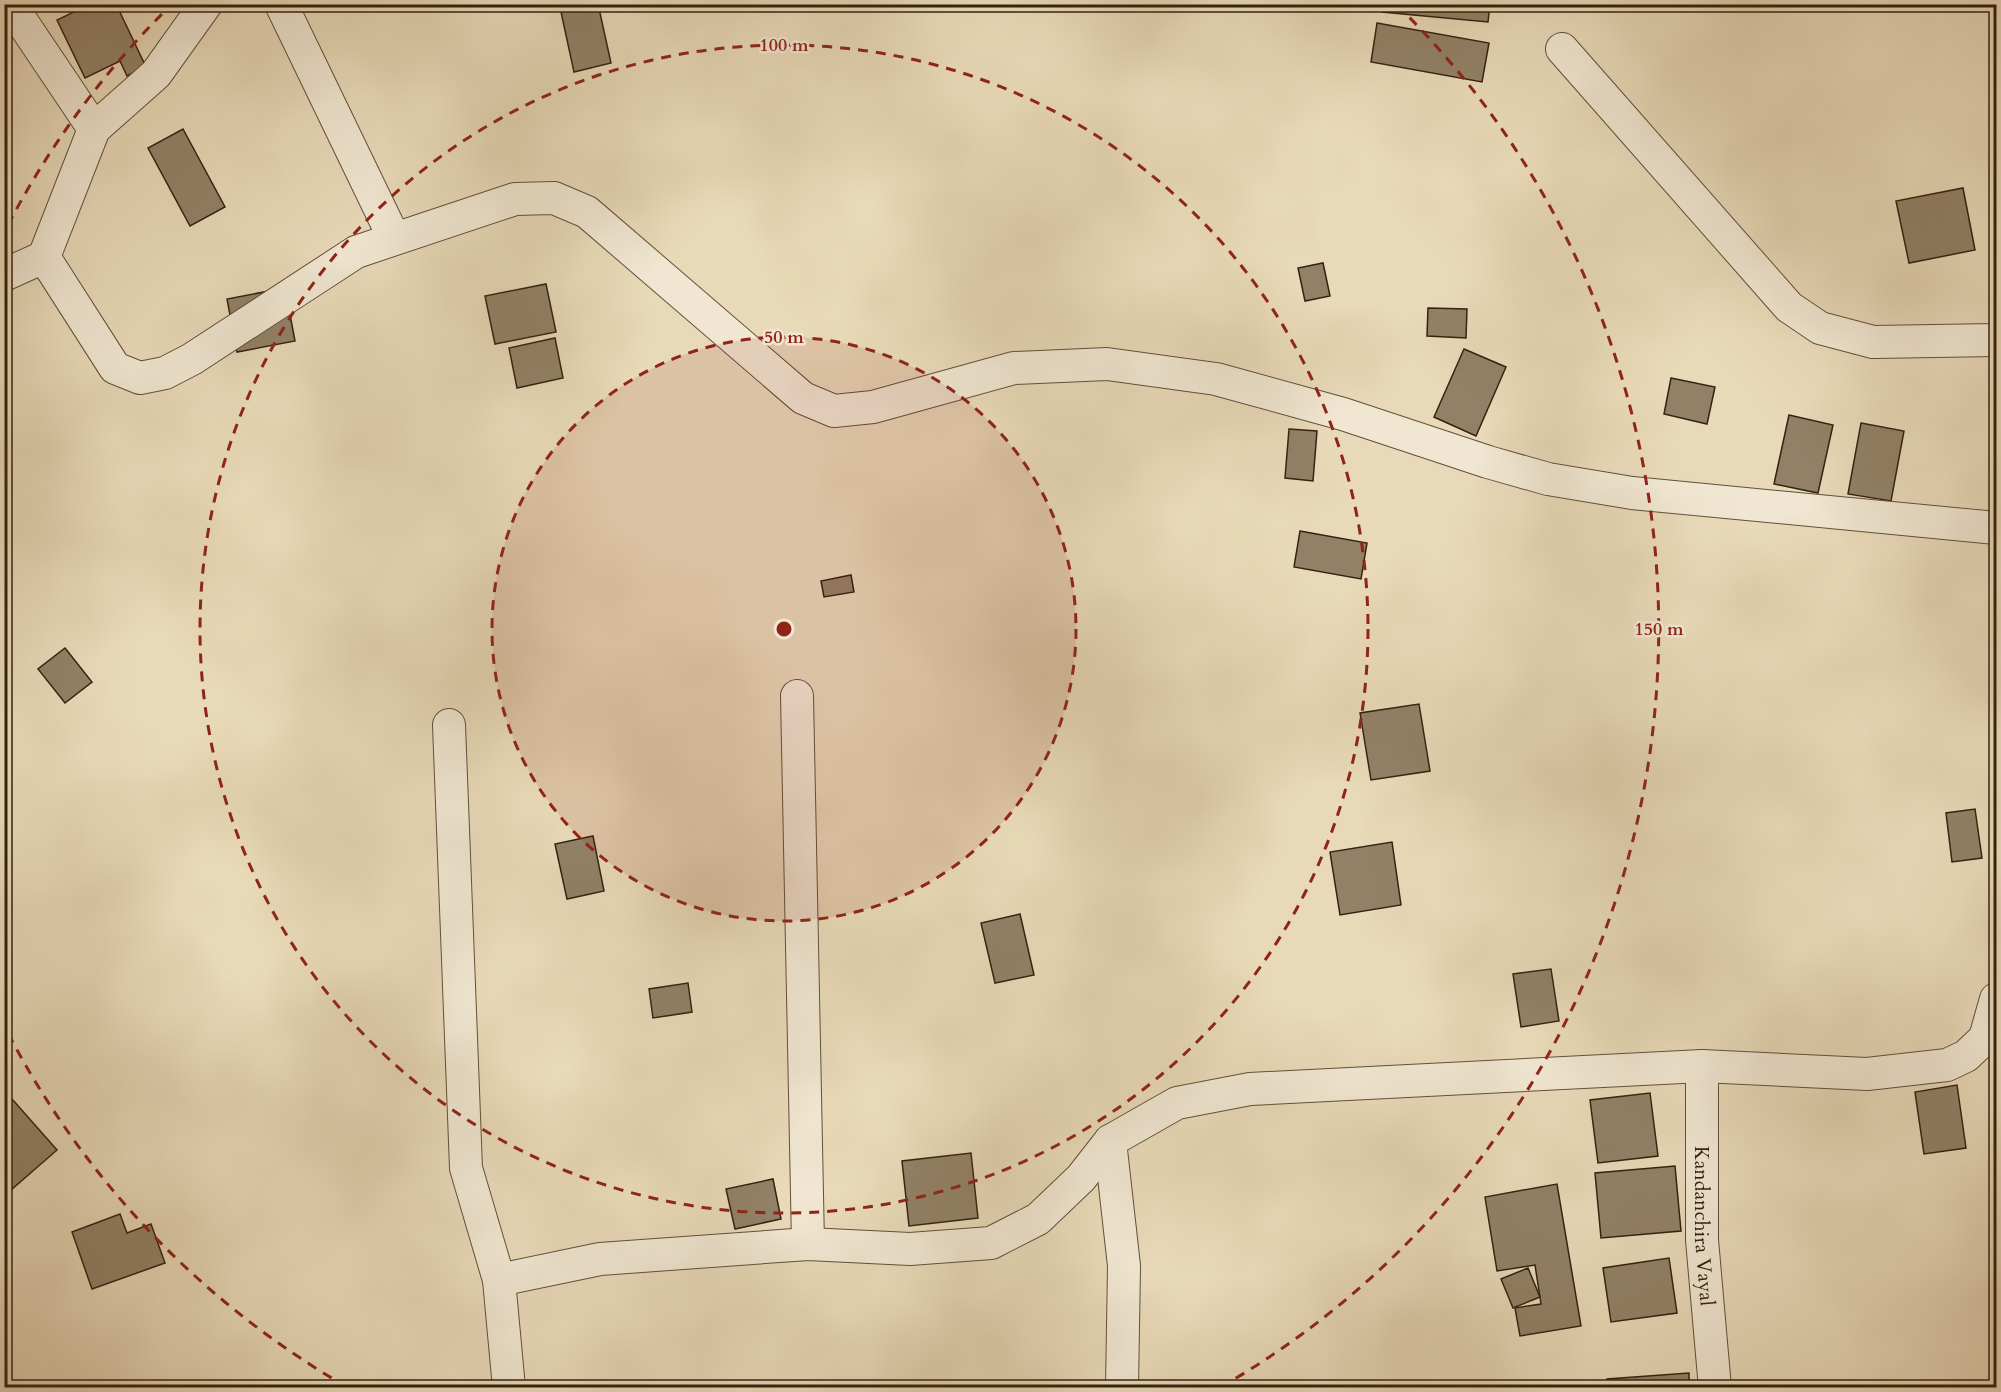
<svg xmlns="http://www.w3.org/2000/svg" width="2001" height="1392" font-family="Cardo,serif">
<rect width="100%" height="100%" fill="#e8d9b8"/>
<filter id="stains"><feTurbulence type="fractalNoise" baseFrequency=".00333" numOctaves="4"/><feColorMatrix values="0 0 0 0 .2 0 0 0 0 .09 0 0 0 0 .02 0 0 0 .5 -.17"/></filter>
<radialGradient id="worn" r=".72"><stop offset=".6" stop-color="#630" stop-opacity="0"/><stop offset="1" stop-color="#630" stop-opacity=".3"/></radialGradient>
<g fill="#928167" stroke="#342210" stroke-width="1.5">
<path d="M 90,4 L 116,4 L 146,67 L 127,76 L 120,61 L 85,78 L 57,20 Z"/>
<path d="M 592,4 L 598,4 L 611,63 L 574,72 L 561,12 Z"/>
<path d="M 611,4 L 635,4 L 612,9 Z"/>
<path d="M 1383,4 L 1490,4 L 1488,22 L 1382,12 Z"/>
<path d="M 1377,23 L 1489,43 L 1482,82 L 1371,62 Z"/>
<path d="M 183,129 L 225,207 L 190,226 L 148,148 Z"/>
<path d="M 1963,188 L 1975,250 L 1909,263 L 1896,201 Z"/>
<path d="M 1323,263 L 1330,296 L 1305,301 L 1298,268 Z"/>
<path d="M 546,284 L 556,332 L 495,344 L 485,296 Z"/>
<path d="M 285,288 L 295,341 L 237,352 L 227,299 Z"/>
<path d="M 1428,308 L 1467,309 L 1466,338 L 1427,336 Z"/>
<path d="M 555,338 L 563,378 L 517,388 L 509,348 Z"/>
<path d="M 1464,349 L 1506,367 L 1476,436 L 1434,417 Z"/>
<path d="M 1671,378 L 1715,387 L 1707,424 L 1664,414 Z"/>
<path d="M 1789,415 L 1833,425 L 1818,493 L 1774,484 Z"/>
<path d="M 1861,423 L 1904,431 L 1891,501 L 1848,494 Z"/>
<path d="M 1289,429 L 1317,431 L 1313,481 L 1285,478 Z"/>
<path d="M 1300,531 L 1367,543 L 1361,579 L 1294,567 Z"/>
<path d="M 851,575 L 854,592 L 824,597 L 821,581 Z"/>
<path d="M 65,648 L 92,682 L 65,703 L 38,669 Z"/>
<path d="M 1419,704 L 1430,771 L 1371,780 L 1360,713 Z"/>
<path d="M 1975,809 L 1982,858 L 1952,862 L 1946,813 Z"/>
<path d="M 593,836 L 604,891 L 567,899 L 555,844 Z"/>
<path d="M 1392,842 L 1401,905 L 1340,915 L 1330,852 Z"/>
<path d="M 1020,914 L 1034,975 L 995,983 L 981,923 Z"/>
<path d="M 1551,969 L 1559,1021 L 1521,1027 L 1513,974 Z"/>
<path d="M 688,983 L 692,1012 L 653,1018 L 649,989 Z"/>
<path d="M 1957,1085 L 1966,1148 L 1924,1154 L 1915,1092 Z"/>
<path d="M 1650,1093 L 1658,1156 L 1598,1163 L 1590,1100 Z"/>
<path d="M 12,1099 L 57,1150 L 4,1196 L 4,1105 Z"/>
<path d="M 971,1153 L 978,1218 L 909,1226 L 902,1161 Z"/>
<path d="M 1675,1166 L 1681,1231 L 1601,1238 L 1595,1173 Z"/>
<path d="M 773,1179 L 781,1219 L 735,1229 L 726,1189 Z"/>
<path d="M 1557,1184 L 1581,1326 L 1520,1336 L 1515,1308 L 1541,1304 L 1535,1265 L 1497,1271 L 1485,1197 Z"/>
<path d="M 120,1214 L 127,1233 L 151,1224 L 165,1263 L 92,1289 L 72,1232 Z"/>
<path d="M 1669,1258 L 1677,1313 L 1611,1322 L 1603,1268 Z"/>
<path d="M 1528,1268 L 1540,1297 L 1513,1308 L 1501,1279 Z"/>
<path d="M 1689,1373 L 1689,1384 L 1721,1382 L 1721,1388 L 1608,1388 L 1607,1379 Z"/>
</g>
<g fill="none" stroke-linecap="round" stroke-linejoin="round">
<g stroke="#61503a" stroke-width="34">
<g id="street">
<path d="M 10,4 L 94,129"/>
<path d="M 281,4 L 394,238"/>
<path d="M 1562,49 L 1789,307 L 1820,328 L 1873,342 L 1996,340"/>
<path d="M 44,257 L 115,368 L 140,378 L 165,373 L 192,359 L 356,252 L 515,199 L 554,198 L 587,212 L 803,398 L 834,411 L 873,407 L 1014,368 L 1107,364 L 1216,379 L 1343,414 L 1488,462 L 1548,479 L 1632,493 L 1996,528"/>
<path d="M 4,275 L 44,257 L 94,129 L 156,74 L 206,4"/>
<path d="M 797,696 L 808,1244"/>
<path d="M 449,725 L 466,1168 L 499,1280 L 600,1259 L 808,1244 L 910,1249 L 991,1243 L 1038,1219 L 1081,1178 L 1110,1141 L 1177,1103 L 1250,1089 L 1702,1066 L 1867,1074 L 1947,1065 L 1966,1056 L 1985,1038 L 1996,999"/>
<path id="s1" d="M 1702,1066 L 1702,1240 L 1715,1388"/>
<path d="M 1110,1141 L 1124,1266 L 1122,1388"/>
<path d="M 499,1280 L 509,1388"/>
</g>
</g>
<use href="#street" stroke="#f0e6d1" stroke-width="32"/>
</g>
<circle cx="784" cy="629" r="292" fill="#8f2418" fill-opacity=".12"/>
<g fill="none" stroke="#8f2418" stroke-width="3" stroke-dasharray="10 8">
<circle cx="784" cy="629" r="292"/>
<circle cx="784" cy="629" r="584"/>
<path d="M347 1387A875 875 0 0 1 8 1033M8 225A875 875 0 0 1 171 5M1397 5A875 875 0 0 1 1221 1387"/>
</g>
<g text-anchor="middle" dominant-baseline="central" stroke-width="5" stroke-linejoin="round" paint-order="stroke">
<g font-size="20" fill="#342210" stroke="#f0e6d1">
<text stroke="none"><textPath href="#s1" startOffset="160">Kandanchira Vayal</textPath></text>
</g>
</g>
<circle cx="784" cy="629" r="9" fill="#8f2418" stroke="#f0e6d1" stroke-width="3"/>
<g font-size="18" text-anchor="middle" font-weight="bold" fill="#8f2418" stroke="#f0e6d1" stroke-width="5" stroke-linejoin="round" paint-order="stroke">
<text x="784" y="51">100 m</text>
<text x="784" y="343">50 m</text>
<text x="1659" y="635">150 m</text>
</g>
<rect width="2001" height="1392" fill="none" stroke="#e8d9b8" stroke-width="24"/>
<rect x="6" y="6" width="1989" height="1380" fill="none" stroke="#342210" stroke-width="3"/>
<rect x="12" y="12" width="1977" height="1368" fill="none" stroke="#342210" stroke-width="1.5"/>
<rect width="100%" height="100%" filter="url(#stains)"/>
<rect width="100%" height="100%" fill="url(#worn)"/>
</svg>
